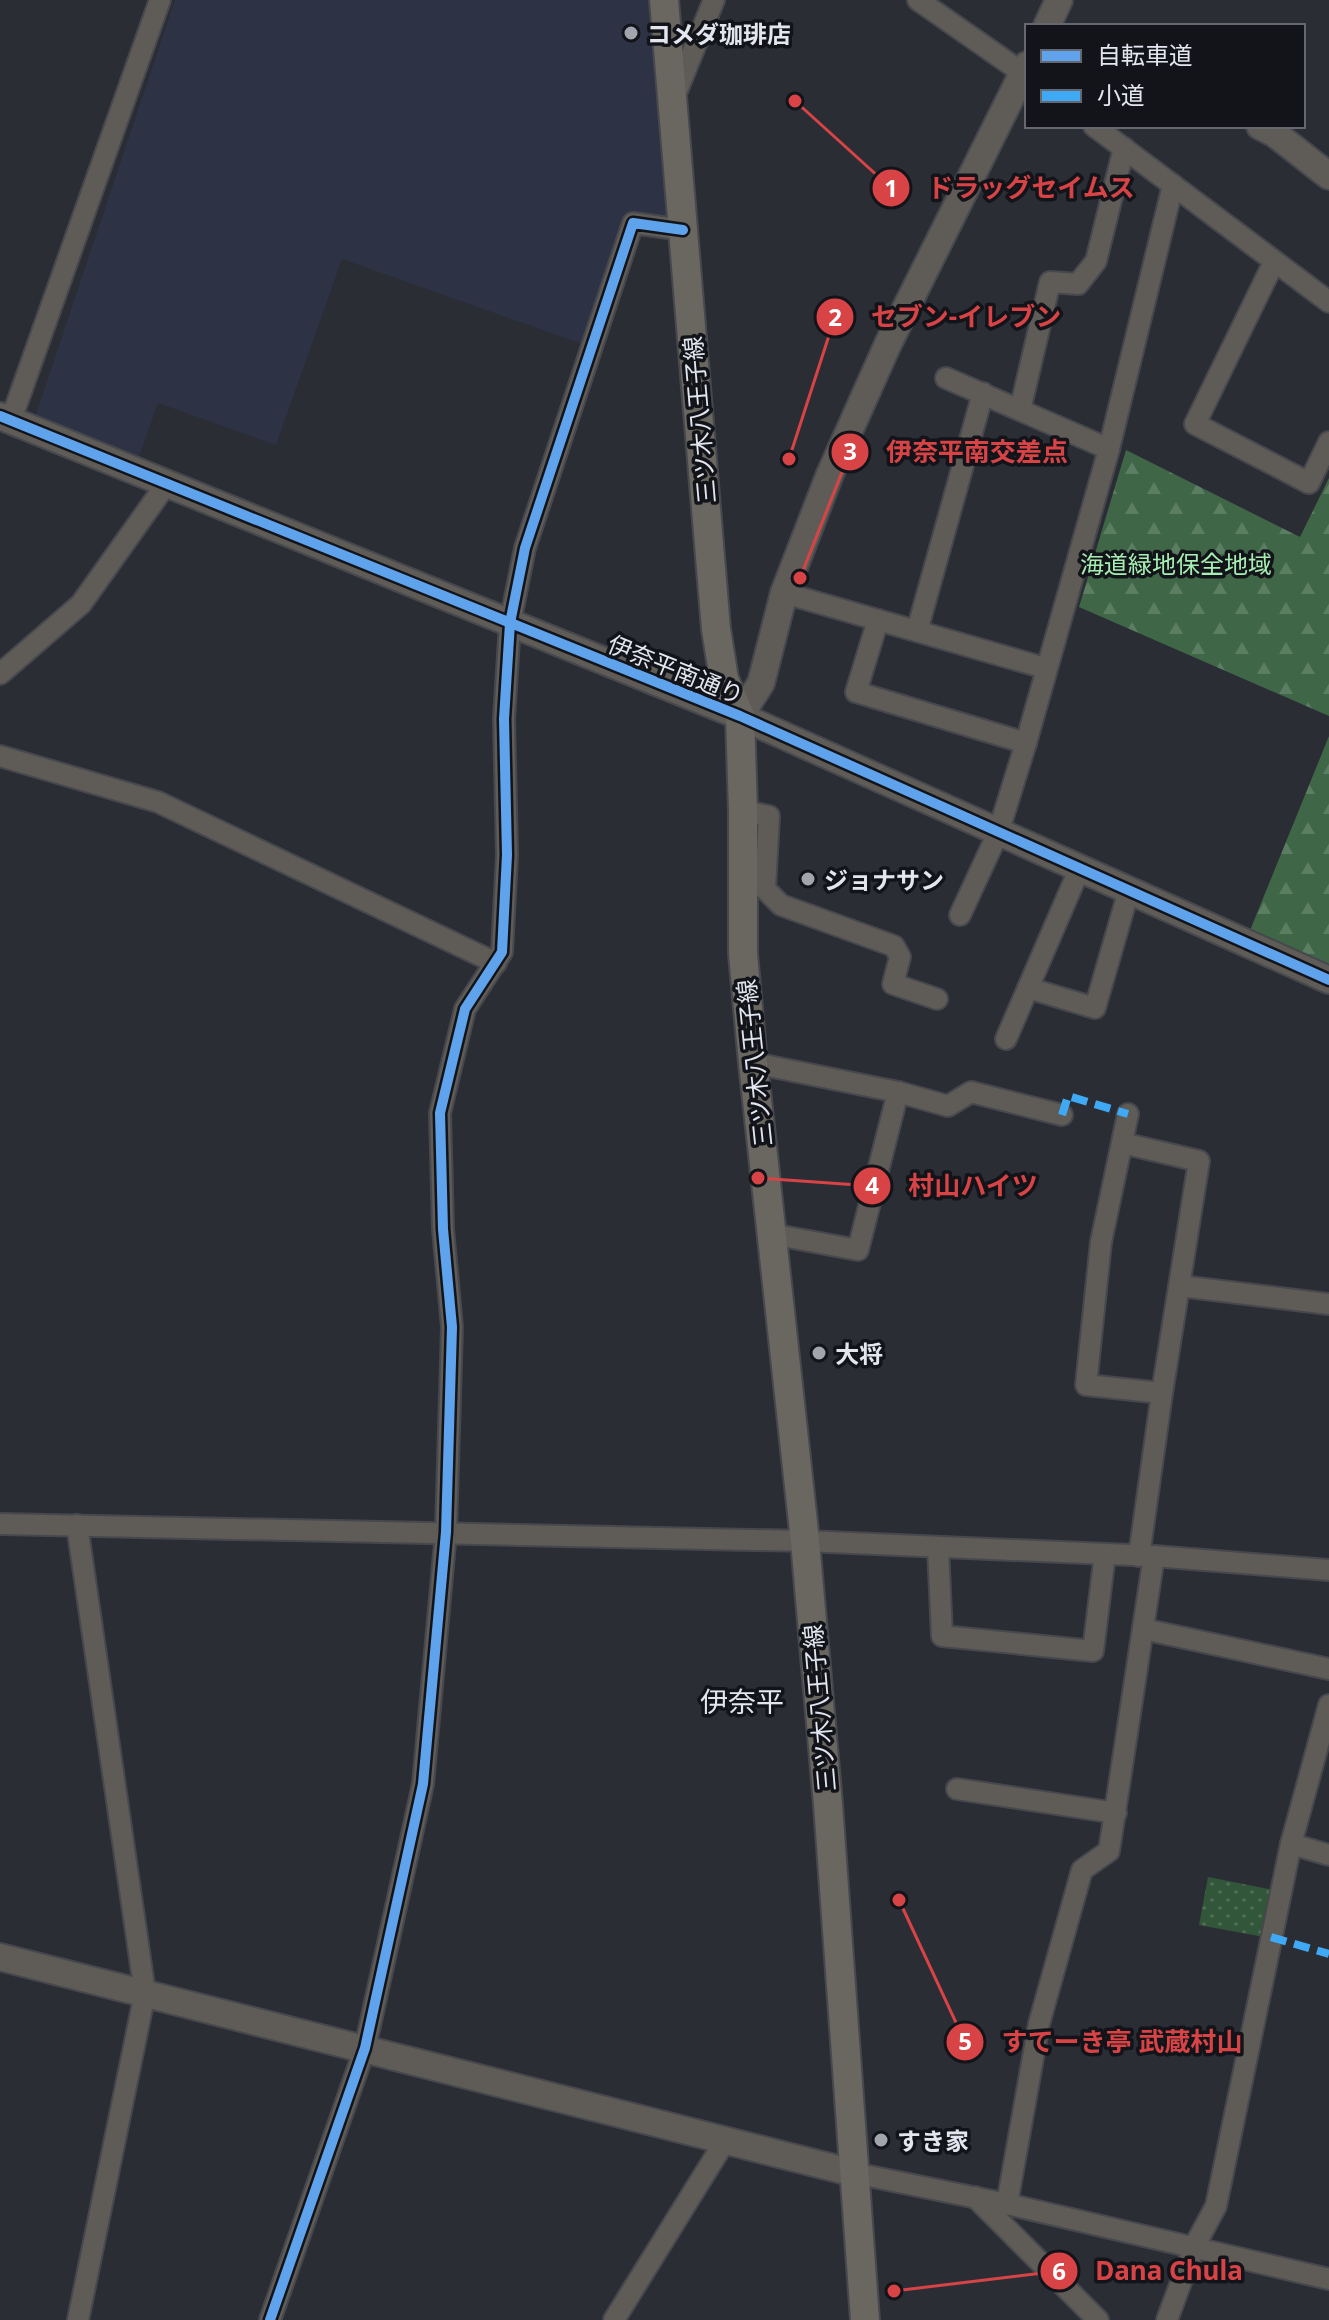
<svg xmlns="http://www.w3.org/2000/svg" width="1329" height="2320" font-family="'Noto Sans','Noto Sans JP',sans-serif">
<defs>
<pattern id="grass-dots" width="8" height="8" patternUnits="userSpaceOnUse" patternTransform="scale(2)"><rect width="8" height="8" fill="#325639"/><path d="M2 2h.1M6 6h.1" fill="none" stroke="#506e56" stroke-width="1.8" stroke-linecap="round"/></pattern>
<pattern id="forest-firs" width="22" height="20" patternUnits="userSpaceOnUse" patternTransform="scale(2)"><rect width="22" height="20" fill="#3f6747"/><path d="M5 1l3.5 6h-7zM16 11l3.5 6h-7z" fill="#5b7d62"/></pattern>
</defs>
<rect width="100%" height="100%" fill="#2b2d35"/>
<path fill="#2d3244" d="M 175,0 L 650,0 L 668,219 L 629,213 L 582,344 L 342,259 L 276,445 L 158,403 L 139,456 L 35,417 Z"/>
<path fill="url(#grass-dots)" d="M 1208,1877 L 1273,1890 L 1264,1937 L 1199,1925 Z"/>
<g fill="url(#forest-firs)">
<path d="M 1126,450 L 1300,537 L 1329,478 L 1329,716 L 1079,607 Z"/>
<path d="M 1329,736 L 1329,971 L 1249,933 Z"/>
</g>
<g fill="none" stroke-linecap="round" stroke-linejoin="round">
<g stroke="#46484e" stroke-width="24">
<g id="minor">
<path d="M 918,0 L 1027,76"/>
<path d="M 674,98 L 714,0"/>
<path d="M 1094,126 L 1329,302"/>
<path d="M 1274,262 L 1195,424 L 1309,483 L 1329,442"/>
<path d="M 946,378 L 1109,449"/>
<path d="M 1020,410 L 1050,282 L 1078,284 L 1096,261 L 1124,148"/>
<path d="M 11,420 L 160,0"/>
<path d="M 784,593 L 1045,668"/>
<path d="M 878,620 L 856,692 L 1026,743"/>
<path d="M 917,631 L 983,393"/>
<path d="M 0,674 L 81,604 L 167,483"/>
<path d="M 0,756 L 158,802 L 496,963"/>
<path d="M 743,811 L 769,816 L 765,889 L 781,905 L 894,946 L 900,957 L 893,984 L 937,999"/>
<path d="M 960,915 L 998,833 L 1026,743 L 1109,449 L 1173,185"/>
<path d="M 1028,988 L 1095,1008 L 1129,890"/>
<path d="M 1006,1039 L 1079,870"/>
<path d="M 753,1063 L 898,1092 L 948,1106 L 971,1092 L 1062,1115"/>
<path d="M 1128,1114 L 1101,1242 L 1086,1385 L 1162,1393"/>
<path d="M 1122,1143 L 1199,1161 L 1162,1393 L 1139,1556"/>
<path d="M 771,1234 L 858,1250 L 898,1092"/>
<path d="M 1180,1286 L 1329,1304"/>
<path d="M 0,1524 L 805,1541 L 1154,1556 L 1329,1570"/>
<path d="M 77,1525 L 145,1993 L 78,2320"/>
<path d="M 938,1547 L 942,1636 L 1093,1651 L 1105,1554"/>
<path d="M 1143,1629 L 1329,1669"/>
<path d="M 957,1789 L 1116,1813"/>
<path d="M 1291,1844 L 1329,1855"/>
<path d="M 854,2173 L 1007,2204 L 1329,2279"/>
<path d="M 975,2197 L 1098,2320"/>
<path d="M 1007,2204 L 1039,2024 L 1082,1870 L 1109,1851 L 1154,1556"/>
<path d="M 270,2320 L 365,2048 L 423,1784 L 446,1532 L 452,1327 L 443,1229 L 440,1113 L 465,1009 L 502,952 L 507,855 L 504,719 L 510,623 L 525,548 L 633,223 L 683,230"/>
<path d="M 614,2320 L 725,2141"/>
<path d="M 1167,2320 L 1194,2247 L 1216,2206 L 1291,1844 L 1329,1705"/>
</g>
</g>
<g stroke="#46484e" stroke-width="30">
<g id="tertiary">
<path d="M 1047,26 L 1059,0"/>
<path d="M 1260,126 L 1274,133 L 1329,176"/>
<path d="M 0,416 L 740,716 L 1329,980"/>
<path d="M 740,716 L 761,683 L 784,593 L 830,474 L 888,344 L 1027,65"/>
<path d="M 0,1957 L 854,2173"/>
</g>
</g>
<g stroke="#46484e" stroke-width="32">
<path id="secondary" d="M 664,0 L 716,629 L 724,679 L 740,716 L 743,811 L 743,954 L 753,1063 L 805,1541 L 828,1804 L 865,2320"/>
</g>
<use href="#minor" stroke="#5f5b56" stroke-width="20"/>
<use href="#tertiary" stroke="#5f5b56" stroke-width="26"/>
<use href="#secondary" stroke="#6a6660" stroke-width="28"/>
<g stroke="#3fa9f5" stroke-width="8" stroke-dasharray="16 8" stroke-linecap="butt">
<path d="M 1062,1115 L 1068,1096 L 1128,1114"/>
<path d="M 1271,1937 L 1329,1954"/>
</g>
<g stroke="#12141a" stroke-width="15">
<g id="cycleway">
<path d="M 0,416 L 740,716 L 1329,980"/>
<path d="M 270,2320 L 365,2048 L 423,1784 L 446,1532 L 452,1327 L 443,1229 L 440,1113 L 465,1009 L 502,952 L 507,855 L 504,719 L 510,623 L 525,548 L 633,223 L 683,230"/>
</g>
</g>
<use href="#cycleway" stroke="#60a3ed" stroke-width="10"/>
</g>
<g fill="#a3a5ae" stroke="#12141a" stroke-width="3">
<circle cx="631" cy="33" r="8"/>
<circle cx="808" cy="879" r="8"/>
<circle cx="819" cy="1353" r="8"/>
<circle cx="881" cy="2140" r="8"/>
</g>
<g text-anchor="middle" dominant-baseline="central" stroke-width="7" stroke-linejoin="round" paint-order="stroke">
<g font-size="24" font-weight="bold" fill="#e3e6ef" stroke="#12141a" text-anchor="start">
<text x="647" y="33">コメダ珈琲店</text>
<text x="824" y="879">ジョナサン</text>
<text x="835" y="1353">大将</text>
<text x="897" y="2140">すき家</text>
</g>
<g font-size="24" fill="#e3e6ef" stroke="#12141a">
<text transform="translate(699 420) rotate(-95)">三ツ木八王子線</text>
<text transform="translate(676 669) rotate(22)">伊奈平南通り</text>
<text transform="translate(754 1063) rotate(-96)">三ツ木八王子線</text>
<text transform="translate(819 1708) rotate(-95)">三ツ木八王子線</text>
</g>
<g font-size="24" fill="#a7eeb2" stroke="#12141a">
<text x="1176" y="563">海道緑地保全地域</text>
</g>
<g font-size="28" fill="#e3e6ef" stroke="#12141a">
<text x="742" y="1701">伊奈平</text>
</g>
</g>
<path fill="none" stroke="#d84446" stroke-width="3" d="M795 101L891 188M789 459L835 317M800 578L850 452M758 1178L872 1186M899 1900L965 2042M894 2291L1059 2271"/>
<g fill="#d84446" stroke="#12141a" stroke-width="3">
<circle cx="795" cy="101" r="8"/>
<circle cx="789" cy="459" r="8"/>
<circle cx="800" cy="578" r="8"/>
<circle cx="758" cy="1178" r="8"/>
<circle cx="899" cy="1900" r="8"/>
<circle cx="894" cy="2291" r="8"/>
<circle cx="891" cy="188" r="20"/>
<circle cx="835" cy="317" r="20"/>
<circle cx="850" cy="452" r="20"/>
<circle cx="872" cy="1186" r="20"/>
<circle cx="965" cy="2042" r="20"/>
<circle cx="1059" cy="2271" r="20"/>
</g>
<g font-size="24" text-anchor="middle" font-weight="bold" fill="#fff">
<text x="891" y="197">1</text>
<text x="835" y="326">2</text>
<text x="850" y="460">3</text>
<text x="872" y="1194">4</text>
<text x="965" y="2050">5</text>
<text x="1059" y="2280">6</text>
</g>
<g font-size="26" text-anchor="middle" font-weight="bold" fill="#d84446" stroke="#12141a" stroke-width="7" stroke-linejoin="round" paint-order="stroke">
<text x="1031" y="197">ドラッグセイムス</text>
<text x="966" y="326">セブン-イレブン</text>
<text x="977" y="461">伊奈平南交差点</text>
<text x="973" y="1195">村山ハイツ</text>
<text x="1122" y="2051">すてーき亭 武蔵村山</text>
<text x="1169" y="2280">Dana Chula</text>
</g>
<rect x="1025" y="24" width="280" height="104" fill="#12141a" stroke="#66686f" stroke-width="2"/>
<rect x="1041" y="50" width="40" height="12" fill="#60a3ed" stroke="#66686f" stroke-width="2"/>
<text x="1097" y="64" font-size="24" fill="#e3e6ef">自転車道</text>
<rect x="1041" y="90" width="40" height="12" fill="#3fa9f5" stroke="#66686f" stroke-width="2"/>
<text x="1097" y="104" font-size="24" fill="#e3e6ef">小道</text>
</svg>
